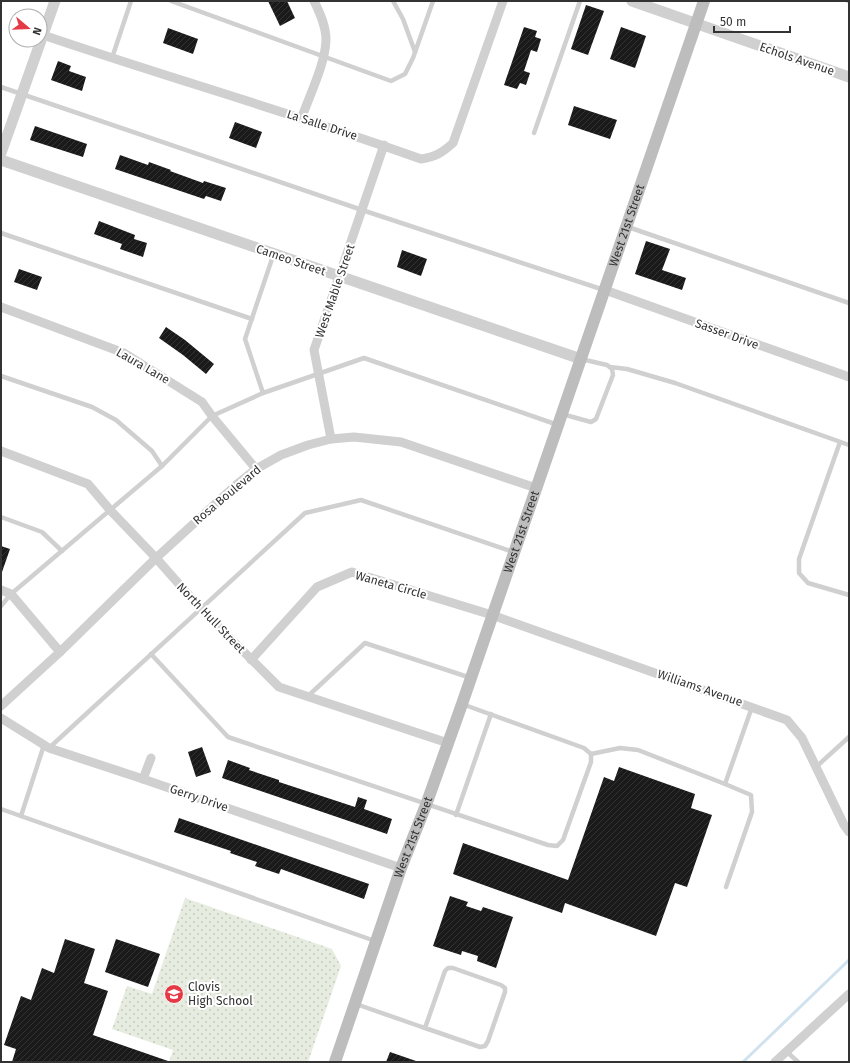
<svg xmlns="http://www.w3.org/2000/svg" width="850" height="1063" font-family="'Fira Sans',sans-serif">
<defs>
<pattern id="park-dots" width="8" height="8" patternUnits="userSpaceOnUse"><rect width="8" height="8" fill="#e6ecdf"/><path d="M2 2h.1M6 6h.1" fill="none" stroke="#c6cbc0" stroke-width="1.8" stroke-linecap="round"/></pattern>
<pattern id="building-hatch" width="6" height="6" patternUnits="userSpaceOnUse"><rect width="6" height="6" fill="#1a1a1a"/><path d="M-1 1l2-2M0 6l6-6M5 7l2-2" fill="none" stroke="#333"/></pattern>
</defs>
<rect width="100%" height="100%" fill="#fff"/>
<path fill="url(#park-dots)" d="M 185,898 L 332,949 L 341,966 L 308,1062 L 169,1062 L 173,1050 L 112,1029 L 127,986 L 152,994 Z"/>
<g fill="none" stroke-linecap="round" stroke-linejoin="round">
<path stroke="#cfe2ee" stroke-width="3" d="M 743,1062 L 849,960"/>
</g>
<g fill="url(#building-hatch)">
<path d="M 268,1 L 287,1 L 295,18 L 280,26 Z"/>
<path d="M 586,5 L 604,11 L 588,55 L 571,49 Z"/>
<path d="M 524,27 L 537,31 L 535,37 L 541,39 L 537,52 L 531,50 L 524,71 L 530,73 L 526,85 L 520,83 L 517,89 L 504,85 Z"/>
<path d="M 621,27 L 646,36 L 635,68 L 610,59 Z"/>
<path d="M 168,28 L 198,39 L 193,54 L 163,43 Z"/>
<path d="M 58,61 L 71,66 L 69,71 L 86,77 L 82,91 L 51,80 Z"/>
<path d="M 574,106 L 617,120 L 610,139 L 568,125 Z"/>
<path d="M 235,122 L 262,132 L 256,148 L 229,138 Z"/>
<path d="M 35,126 L 87,144 L 83,157 L 30,140 Z"/>
<path d="M 120,155 L 148,165 L 149,162 L 171,170 L 170,171 L 203,183 L 204,181 L 226,188 L 221,201 L 206,196 L 204,199 L 115,169 Z"/>
<path d="M 99,221 L 135,235 L 134,239 L 147,243 L 143,257 L 120,249 L 122,244 L 94,234 Z"/>
<path d="M 646,241 L 670,249 L 662,270 L 686,278 L 682,290 L 635,274 Z"/>
<path d="M 402,250 L 427,259 L 421,276 L 397,267 Z"/>
<path d="M 19,269 L 42,277 L 37,290 L 14,282 Z"/>
<path d="M 166,327 L 185,340 L 214,364 L 206,374 L 183,355 L 159,338 Z"/>
<path d="M 1,546 L 10,549 L 2,572 L 1,572 Z"/>
<path d="M 202,747 L 211,772 L 196,777 L 188,752 Z"/>
<path d="M 228,760 L 250,768 L 249,770 L 279,780 L 279,782 L 355,807 L 358,797 L 367,800 L 364,809 L 392,819 L 387,834 L 222,778 Z"/>
<path d="M 619,767 L 695,794 L 691,808 L 712,815 L 687,887 L 675,883 L 656,936 L 565,903 L 562,913 L 453,874 L 463,843 L 568,880 L 604,777 L 614,781 Z"/>
<path d="M 179,818 L 369,884 L 364,899 L 281,869 L 279,874 L 255,866 L 257,862 L 230,853 L 231,851 L 174,832 Z"/>
<path d="M 450,896 L 468,902 L 466,906 L 481,911 L 483,907 L 513,917 L 496,968 L 477,961 L 478,956 L 462,951 L 461,955 L 433,946 Z"/>
<path d="M 65,939 L 95,949 L 84,983 L 108,991 L 93,1035 L 168,1061 L 168,1062 L 12,1062 L 16,1049 L 4,1045 L 21,996 L 31,1000 L 42,968 L 54,973 Z"/>
<path d="M 116,939 L 160,954 L 148,987 L 105,972 Z"/>
<path d="M 390,1052 L 416,1061 L 416,1062 L 386,1062 Z"/>
</g>
<g fill="none" stroke-linecap="round" stroke-linejoin="round">
<g stroke="#d0d0d0" stroke-width="4.5">
<path d="M 171,1 L 391,81 L 405,74 L 413,58 L 433,1"/>
<path d="M 393,1 L 403,19 L 415,52"/>
<path d="M 848,1 L 849,1"/>
<path d="M 112,58 L 131,1"/>
<path d="M 1,87 L 362,210 L 604,290"/>
<path d="M 534,133 L 580,1"/>
<path d="M 628,227 L 849,303"/>
<path d="M 1,233 L 252,319"/>
<path d="M 610,367 L 627,369 L 675,383 L 849,445"/>
<path d="M 1,376 L 92,407 L 116,420 L 152,451 L 162,466"/>
<path d="M 263,393 L 245,339 L 274,253"/>
<path d="M 562,414 L 591,422 L 596,419 L 613,375 L 612,369 L 607,365 L 581,359"/>
<path d="M 840,442 L 799,559 L 799,573 L 808,583 L 849,595"/>
<path d="M 1,517 L 42,532 L 62,551"/>
<path d="M 1,606 L 11,594 L 162,466 L 212,416 L 263,393 L 364,358 L 558,425"/>
<path d="M 151,654 L 228,737 L 548,845 L 557,846 L 563,840 L 591,762 L 591,754 L 584,748 L 462,704"/>
<path d="M 307,697 L 365,643 L 471,678"/>
<path d="M 49,748 L 305,513 L 361,500 L 513,552"/>
<path d="M 591,754 L 620,748 L 638,750 L 725,784 L 752,707"/>
<path d="M 816,767 L 849,737"/>
<path d="M 725,784 L 751,795 L 752,812 L 726,887"/>
<path d="M 1,809 L 375,941"/>
<path d="M 456,815 L 491,714"/>
<path d="M 21,816 L 44,745"/>
<path d="M 356,1004 L 419,1026 L 425,1028 L 480,1047 L 485,1046 L 488,1041 L 505,992 L 505,988 L 501,985 L 453,968 L 448,968 L 445,971 L 425,1028"/>
<path d="M 786,1051 L 798,1062"/>
</g>
<g stroke="#d0d0d0" stroke-width="9">
<path d="M 43,35 C 169,78 296,114 421,159 C 435,157 442,153 453,143 L 503,1"/>
<path d="M 302,117 C 310,94 325,65 326,40 C 326,26 320,13 314,1"/>
<path d="M 605,290 L 849,377"/>
<path d="M 1,307 L 124,353 L 202,402 L 212,416 L 256,469"/>
<path d="M 331,439 L 314,350 L 384,145"/>
<path d="M 1,451 L 88,484 L 110,510 L 156,558 L 201,609 L 279,687 L 448,743"/>
<path d="M 1,590 L 11,594 L 60,652"/>
<path d="M 251,660 L 317,587 L 352,572 L 492,615 L 787,720 L 802,738 L 844,825 L 849,832"/>
<path d="M 1,706 L 60,652 L 156,558 L 236,485 L 256,469 L 281,455 L 308,445 L 331,439 L 354,437 L 401,442 L 536,488"/>
<path d="M 1,718 L 49,748 L 143,779 L 401,868"/>
<path d="M 143,779 L 151,758"/>
<path d="M 775,1062 L 849,994"/>
</g>
<g stroke="#d0d0d0" stroke-width="11">
<path d="M 632,1 L 849,77"/>
<path d="M 1,153 L 55,1"/>
<path d="M 1,160 L 581,359"/>
</g>
<path stroke="#bdbdbd" stroke-width="12" id="s1" d="M 335,1062 L 401,868 L 426,805 L 462,704 L 704,1"/>
</g>
<defs>
<g id="school-disc" transform="scale(1)"><circle r="9.5" fill="#e63946" stroke="#fff"/><path d="M0-5L7-2L0 1L-7-2ZM-4 1L0 2.5L4 1V4Q0 6-4 4Z" fill="#fff"/></g>
</defs>
<g fill-rule="evenodd">
<use href="#school-disc" x="174" y="994"/>
</g>
<g text-anchor="middle" dominant-baseline="central" stroke-width="4" stroke-linejoin="round" paint-order="stroke">
<g font-size="12" fill="#333" stroke="#fff">
<text transform="translate(797 59) rotate(19)">Echols Avenue</text>
<text transform="translate(322 125) rotate(18)">La Salle Drive</text>
<text stroke="none"><textPath href="#s1" startOffset="886">West 21st Street</textPath></text>
<text transform="translate(291 260) rotate(19)">Cameo Street</text>
<text transform="translate(335 291) rotate(-71)">West Mable Street</text>
<text transform="translate(727 334) rotate(20)">Sasser Drive</text>
<text transform="translate(143 366) rotate(30)">Laura Lane</text>
<text transform="translate(227 495) rotate(-40)">Rosa Boulevard</text>
<text stroke="none"><textPath href="#s1" startOffset="562">West 21st Street</textPath></text>
<text transform="translate(391 585) rotate(16)">Waneta Circle</text>
<text transform="translate(211 618) rotate(46)">North Hull Street</text>
<text transform="translate(700 688) rotate(19)">Williams Avenue</text>
<text transform="translate(199 798) rotate(19)">Gerry Drive</text>
<text stroke="none"><textPath href="#s1" startOffset="238">West 21st Street</textPath></text>
</g>
<g font-size="12" fill="#333" stroke="#fff" text-anchor="start">
<text x="188" y="987">Clovis<tspan x="188" dy="14">High School</tspan></text>
</g>
</g>
<rect width="850" height="1063" fill="none" stroke="#333333" stroke-width="4"/>
<g transform="translate(28 28) rotate(109)"><circle r="19" fill="#ffffff" stroke="#adadad"/>
<path d="M0-3L7 15L0 10L-7 15Z" fill="#e63946"/>
<text y="-6" font-size="11" font-weight="bold" text-anchor="middle" fill="#333333">N</text>
</g>
<path d="M714 26v6h76v-6" fill="none" stroke="#333333" stroke-width="2"/>
<text x="720" y="26" font-size="12" fill="#333333" stroke="#ffffff" stroke-width="3" paint-order="stroke">50 m</text>
</svg>
